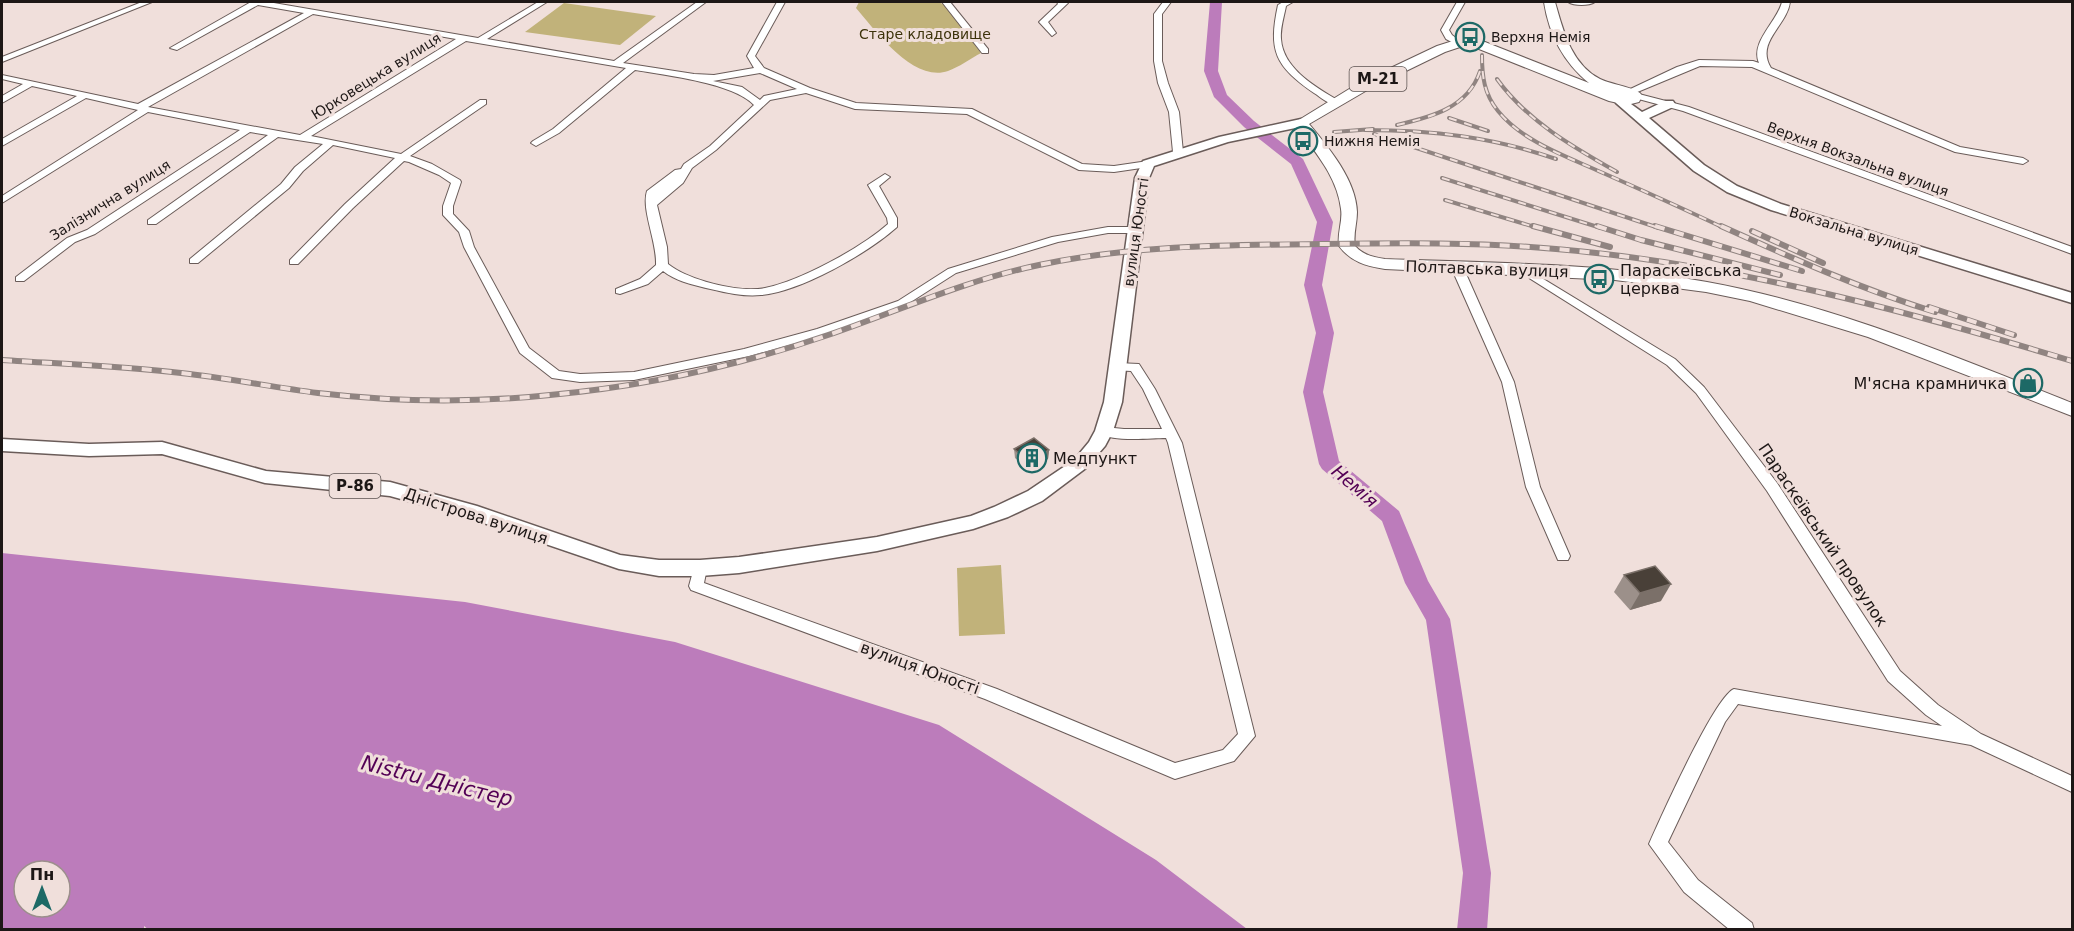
<svg xmlns="http://www.w3.org/2000/svg" width="2074" height="931" font-family="'DejaVu Sans',sans-serif">
<rect width="100%" height="100%" fill="#f0dfdb"/>
<g fill="#c1b27a">
<path d="M 859,2 L 939,2 L 946,6 L 981,53 C 970,59 959,67 948,71 C 913,83 875,30 856,8 Z"/>
<path d="M 564,3 L 656,16 L 620,45 L 525,32 Z"/>
<path d="M 1001,565 L 1005,634 L 959,636 L 957,568 Z"/>
</g>
<path fill="#bc7cbb" fill-rule="evenodd" d="M 2,553 L 465,602 L 675,642 L 939,725 L 1156,860 L 1247,929 L 149,930 L 144,926 L 144,930 L 8,930 L 2,928 ZM 24,871 L 60,871 L 60,907 L 24,907 Z"/>
<g fill="none" stroke-linecap="round" stroke-linejoin="round">
<path fill="#bc7cbb" fill-rule="evenodd" d="M 1210,2 L 1222,2 L 1218,71 L 1227,95 L 1254,121 L 1303,159 L 1333,222 L 1322,285 L 1334,333 L 1323,392 L 1339,461 L 1399,511 L 1428,581 L 1450,619 L 1491,873 L 1487,930 L 1457,930 L 1463,873 L 1426,620 L 1405,583 L 1382,521 L 1322,469 L 1319,464 L 1303,392 L 1316,333 L 1304,285 L 1317,222 L 1291,164 L 1244,127 L 1214,97 L 1204,71 Z"/>
<g stroke="#6a5c59" stroke-width="2">
<g id="minor">
<path d="M 142,2 L 152,2 L 2,62 L 2,57 Z"/>
<path d="M 251,2 L 268,2 L 478,38 L 538,2 L 547,2 L 487,39 L 614,61 L 697,2 L 706,2 L 623,63 L 694,74 L 714,75 L 754,68 L 747,56 L 777,2 L 785,2 L 755,56 L 764,68 L 810,88 L 856,103 L 972,109 L 1082,164 L 1114,166 L 1148,161 L 1153,164 L 1148,167 L 1114,172 L 1079,170 L 967,114 L 855,109 L 806,93 L 770,100 L 716,150 L 692,168 L 683,183 L 657,205 L 667,247 L 668,264 C 688,280 738,293 765,288 C 800,281 861,248 888,224 L 887,218 L 868,185 L 885,174 L 890,177 L 879,186 L 897,218 L 897,227 C 868,253 800,292 761,295 C 743,297 723,292 706,288 C 690,284 676,281 663,271 L 648,284 L 620,294 L 616,293 L 616,289 L 640,279 L 656,265 C 657,241 641,210 647,191 L 675,170 L 681,169 L 684,164 L 710,146 L 754,105 C 734,83 665,75 635,70 L 559,133 L 536,146 L 531,143 L 533,141 L 553,129 L 626,68 L 466,41 L 311,136 L 401,154 L 480,100 L 486,100 L 486,104 L 410,156 L 432,164 L 460,180 L 461,182 L 453,206 L 453,214 L 469,231 L 474,247 L 529,348 L 559,371 L 580,374 L 634,372 L 744,349 L 817,329 L 898,301 L 948,269 L 1052,237 L 1108,227 L 1134,227 L 1139,230 L 1134,233 L 1108,233 L 1058,242 L 956,273 L 906,305 L 825,335 L 749,356 L 634,380 L 580,382 L 552,378 L 520,353 L 464,247 L 459,232 L 443,215 L 443,206 L 451,183 L 439,175 L 409,162 L 404,161 L 353,208 L 298,264 L 290,264 L 290,260 L 345,204 L 395,158 L 333,145 L 303,171 L 289,188 L 198,263 L 190,263 L 190,259 L 281,184 L 295,167 L 323,144 L 278,137 L 156,224 L 148,224 L 148,220 L 268,135 L 250,132 L 95,234 L 75,242 L 24,281 L 16,281 L 16,277 L 67,238 L 87,230 L 240,130 L 148,112 L 2,203 L 2,196 L 138,110 L 86,98 L 2,146 L 2,139 L 77,96 L 32,86 L 2,103 L 2,96 L 23,84 L 2,79 L 2,75 L 138,104 L 304,13 L 258,5 L 177,50 L 170,48 ZM 313,14 L 456,39 L 300,135 L 148,107 ZM 760,73 L 797,89 L 764,96 L 760,100 L 742,87 L 713,81 Z"/>
<path d="M 942,2 L 950,2 L 988,49 L 988,53 L 982,53 Z"/>
<path d="M 1057,2 L 1068,3 L 1048,22 L 1056,33 L 1052,36 L 1039,22 L 1058,4 Z"/>
<path d="M 1163,2 L 1171,2 L 1162,14 L 1162,61 L 1168,83 L 1179,112 L 1183,152 L 1178,155 L 1173,152 L 1169,112 L 1158,83 L 1154,61 L 1154,14 Z"/>
<path d="M 1283,2 L 1293,2 L 1286,6 C 1284,17 1280,28 1281,39 C 1283,69 1316,87 1339,101 L 1339,105 C 1330,106 1322,98 1314,93 C 1275,66 1268,51 1278,5 Z"/>
<path d="M 1457,2 L 1465,2 L 1449,30 L 1452,35 L 1463,43 L 1459,46 L 1446,39 L 1441,30 Z"/>
<path d="M 1568,2 L 1595,2 C 1589,6 1574,6 1568,2 Z"/>
<path d="M 1782,2 L 1790,2 C 1787,26 1755,42 1771,68 L 1960,147 L 2023,158 L 2028,161 L 2023,164 L 1955,152 L 1752,67 L 1700,66 L 1635,93 L 1689,107 L 2072,247 L 2072,254 L 1683,111 L 1631,97 L 1624,92 L 1677,67 L 1699,60 L 1753,61 L 1759,63 C 1750,42 1777,22 1782,2 Z"/>
<path d="M 1457,264 L 1463,267 L 1514,382 L 1540,487 L 1570,556 L 1568,560 L 1558,560 L 1526,487 L 1502,382 L 1451,267 Z"/>
<path d="M 1522,266 L 1675,359 L 1704,387 L 1777,483 L 1900,671 L 1938,705 L 1981,734 L 2072,776 L 2072,792 L 1971,745 L 1738,704 L 1725,722 L 1668,842 L 1698,880 L 1752,923 L 1754,930 L 1730,930 L 1684,892 L 1649,844 C 1660,819 1715,696 1734,689 L 1942,726 L 1926,715 L 1888,681 L 1767,491 L 1696,393 L 1667,365 L 1518,271 L 1516,269 Z"/>
<path d="M 1117,363 L 1139,364 L 1155,389 L 1182,443 L 1255,736 L 1234,761 L 1175,779 L 985,699 L 691,590 L 689,586 L 695,564 L 705,564 L 707,568 L 704,583 L 997,689 L 1175,763 L 1223,750 L 1238,734 L 1168,443 L 1166,438 C 1150,438 1108,443 1097,431 L 1104,427 L 1124,429 L 1162,429 L 1143,389 L 1131,371 L 1113,370 L 1111,367 Z"/>
</g>
</g>
<g stroke="#6a5c59" stroke-width="3">
<g id="major">
<path d="M 1620,96 L 1642,112 L 1665,101 L 1673,101 L 1675,104 L 1673,107 L 1649,118 L 1704,165 L 1737,186 L 1781,204 L 2072,293 L 2072,303 L 1771,210 L 1727,192 L 1694,171 L 1616,103 L 1614,100 Z"/>
<path d="M 1301,119 L 1305,120 L 1307,123 L 1305,126 L 1228,142 L 1154,166 L 1149,178 L 1122,402 L 1113,431 L 1105,446 L 1086,468 L 1042,501 L 1008,517 L 973,529 L 877,551 L 739,573 L 700,576 L 659,576 L 619,569 L 466,517 L 390,496 L 265,483 L 162,454 L 89,456 L 2,451 L 2,439 L 89,444 L 162,442 L 266,471 L 390,482 L 477,506 L 620,555 L 659,560 L 700,560 L 739,557 L 877,537 L 971,516 L 994,507 L 1028,491 L 1074,460 L 1089,442 L 1095,431 L 1104,402 L 1135,178 L 1143,161 L 1219,137 Z"/>
</g>
</g>
<g stroke="#6a5c59" stroke-width="2">
<path id="highway" d="M 1544,2 L 1555,2 C 1563,30 1571,64 1600,79 C 1612,85 1627,85 1640,93 L 1642,96 L 1639,102 L 1627,105 L 1609,101 L 1479,49 L 1460,47 L 1445,52 L 1369,89 L 1309,124 C 1329,148 1356,180 1357,212 C 1357,224 1353,234 1355,246 C 1363,255 1373,257 1385,259 C 1492,263 1601,263 1707,282 C 1834,305 1953,356 2072,403 L 2072,416 L 1868,337 L 1750,301 L 1706,292 L 1615,280 L 1385,269 C 1366,266 1351,262 1339,246 C 1337,233 1343,221 1341,209 C 1337,175 1313,150 1294,123 L 1359,83 L 1437,46 L 1459,39 L 1485,42 L 1589,83 C 1563,62 1549,34 1544,2 Z"/>
</g>
<use href="#minor" fill="#fff" fill-rule="evenodd"/>
<use href="#major" fill="#fff" fill-rule="evenodd"/>
<use href="#highway" fill="#fff" fill-rule="evenodd"/>
<g stroke="#908481" stroke-width="4">
<g id="rail-far1">
<path d="M 1482,55 C 1482,76 1484,94 1498,111 C 1523,142 1568,157 1603,173 C 1644,191 1684,209 1724,228"/>
<path d="M 1497,79 C 1527,121 1573,147 1617,172"/>
<path d="M 1449,118 L 1488,131"/>
<path d="M 1397,125 C 1431,117 1468,108 1480,71"/>
<path d="M 1365,130 C 1432,130 1493,137 1556,159"/>
<path d="M 1334,132 L 1373,129"/>
<path d="M 1374,134 L 1659,228"/>
<path d="M 1442,178 L 1601,228"/>
<path d="M 1445,200 L 1538,228"/>
</g>
</g>
<g stroke="#908481" stroke-width="6">
<g id="rail">
<path d="M 1533,226 L 1610,247"/>
<path d="M 1597,226 L 1641,240 L 1780,275"/>
<path d="M 1655,226 L 1802,271"/>
<path d="M 1721,226 C 1792,258 1861,289 1935,312"/>
<path d="M 1752,231 L 1823,263"/>
<path d="M 1929,307 L 2014,335"/>
<path d="M 2,360 C 62,364 122,366 181,373 C 227,378 272,387 318,393 C 395,402 472,403 550,395 C 645,386 738,366 828,335 C 898,311 966,280 1039,265 C 1133,245 1228,245 1323,244 C 1401,243 1479,242 1556,249 C 1732,264 1904,310 2072,361"/>
</g>
</g>
<use href="#rail-far1" stroke="#f0dfdb" stroke-width="2" stroke-dasharray="8" stroke-linecap="butt"/>
<use href="#rail" stroke="#f0dfdb" stroke-width="4" stroke-dasharray="10" stroke-linecap="butt"/>
</g>
<g fill="#9c908a">
<path d="M 1014,449 L 1049,450 L 1048,459 L 1029,470 L 1015,458 Z"/>
<path d="M 1624,575 L 1661,601 L 1630,610 L 1614,592 Z"/>
</g>
<g fill="#7b7069">
<path d="M 1049,450 L 1048,459 L 1029,470 L 1029,462 Z"/>
<path d="M 1671,584 L 1661,601 L 1630,610 L 1640,593 Z"/>
</g>
<g fill="#494038" stroke="#7b7069" stroke-width="1.5">
<path d="M 1034,438 L 1049,450 L 1029,462 L 1014,449 Z"/>
<path d="M 1655,566 L 1671,584 L 1640,593 L 1624,575 Z"/>
</g>
<defs>
<g id="bus-ring" transform="scale(1.5)"><circle r="9.5" fill="#f0dfdb" stroke="#1d6966" stroke-width="1.5"/><path d="M-5-6H5V4H4V6H2V4H-2V6H-4V4H-5ZM-3.5-4V0h7V-4ZM-3.5 1.2v1.5H-2V1.2ZM2 1.2v1.5H3.5V1.2Z" fill="#1d6966"/></g>
<g id="shop-ring" transform="scale(1.5)"><circle r="9.5" fill="#f0dfdb" stroke="#1d6966" stroke-width="1.5"/><path d="M-5-2.5h2.3a2.7 3.5 0 0 1 5.4 0H5L5.5 6h-11ZM-1.5-2.5h3a1.5 2.3 0 0 0-3 0Z" fill="#1d6966"/></g>
<g id="building-ring" transform="scale(1.5)"><circle r="9.5" fill="#f0dfdb" stroke="#1d6966" stroke-width="1.5"/><path d="M-4-6H4V6H1V3H-1V6H-4ZM-2.5-4.3h1.7v1.8h-1.7ZM.8-4.3h1.7v1.8H.8ZM-2.5-1h1.7V.8h-1.7ZM.8-1h1.7V.8H.8Z" fill="#1d6966"/></g>
</defs>
<g fill-rule="evenodd">
<use href="#bus-ring" x="1470" y="37"/>
<use href="#bus-ring" x="1303" y="141"/>
<use href="#bus-ring" x="1599" y="279"/>
<use href="#shop-ring" x="2028" y="383"/>
<use href="#building-ring" x="1032" y="458"/>
</g>
<g text-anchor="middle" dominant-baseline="central" stroke-width="6" stroke-linejoin="round" paint-order="stroke">
<g font-size="14" fill="#3d330b" stroke="#f0dfdb">
<text x="925" y="34">Старе кладовище</text>
</g>
<g font-size="14" fill="#1d1716" stroke="#f0dfdb" text-anchor="start">
<text x="1491" y="37">Верхня Немія</text>
<text x="1324" y="141">Нижня Немія</text>
</g>
<g font-size="14" fill="#1d1716" stroke="#f0dfdb">
<text transform="translate(376 76) rotate(-32)">Юрковецька вулиця</text>
<text transform="translate(1858 159) rotate(20)">Верхня Вокзальна вулиця</text>
<text transform="translate(110 200) rotate(-32)">Залізнична вулиця</text>
<text transform="translate(1854 231) rotate(17)">Вокзальна вулиця</text>
<text transform="translate(1136 232) rotate(-82)">вулиця Юності</text>
</g>
<g fill="#f0dfdb" stroke="#5c5351" stroke-width="1.5">
<rect x="1349.5" y="67" width="57" height="24" rx="4.5"/>
<rect x="329.5" y="474" width="51" height="24" rx="4.5"/>
</g>
<g font-size="15" font-weight="bold" fill="#1d1716">
<text x="1378" y="79">М-21</text>
<text x="355" y="486">Р-86</text>
</g>
<g font-size="16" fill="#1d1716" stroke="#f0dfdb">
<text transform="translate(1487 269) rotate(2)">Полтавська вулиця</text>
<text transform="translate(476 516) rotate(18)">Дністрова вулиця</text>
<text transform="translate(1823 535) rotate(56)">Параскеївський провулок</text>
<text transform="translate(920 668) rotate(20)">вулиця Юності</text>
</g>
<g font-size="16" fill="#1d1716" stroke="#f0dfdb" text-anchor="start">
<text x="1620" y="270">Параскеївська<tspan x="1620" dy="18">церква</tspan></text>
<text x="2007" y="383" text-anchor="end">М'ясна крамничка</text>
<text x="1053" y="458">Медпункт</text>
</g>
<g font-size="18" font-style="italic" fill="#530055" stroke="#f0dfdb">
<text transform="translate(1355 486) rotate(41)">Немія</text>
</g>
<g font-size="21" font-style="italic" fill="#530055" stroke="#f0dfdb">
<text transform="translate(437 781) rotate(14)">Nistru Дністер</text>
</g>
</g>
<rect width="2074" height="931" fill="none" stroke="#1d1716" stroke-width="6"/>
<g transform="translate(42 889)"><circle r="28" fill="#f0dfdb" stroke="#9c8f8c" stroke-width="1.5"/>
<path d="M0-4.5L10 22L0 15L-10 22Z" fill="#1d6966"/>
<text y="-9" font-size="16" font-weight="bold" text-anchor="middle" fill="#1d1716">Пн</text>
</g>
</svg>
